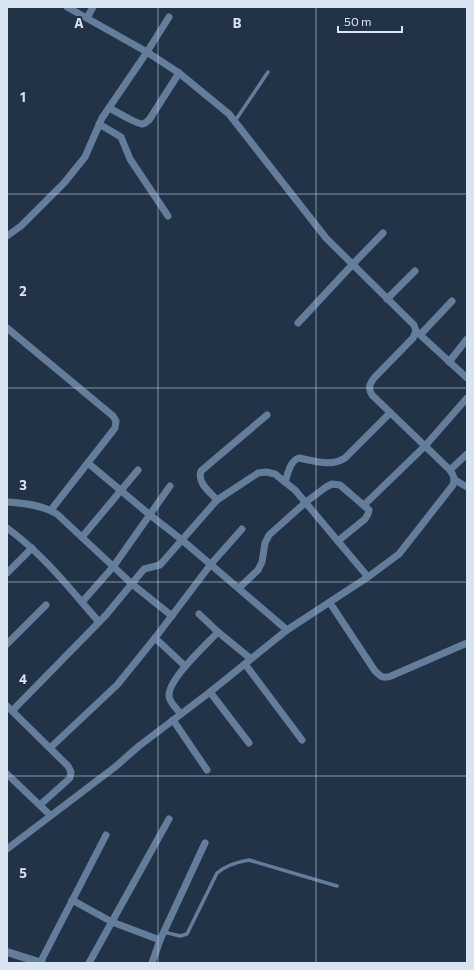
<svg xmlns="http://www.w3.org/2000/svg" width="474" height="970" font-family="Commissioner,sans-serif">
<rect width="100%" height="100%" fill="#223347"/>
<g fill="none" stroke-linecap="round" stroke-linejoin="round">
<g stroke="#637d9b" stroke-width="3.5">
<path d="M 235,121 L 268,72"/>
<path d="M 164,932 L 180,936 L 187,934 L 217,873 C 226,865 237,862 249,860 L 337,886"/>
</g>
<g stroke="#637d9b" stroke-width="7">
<path d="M 87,18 L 93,7"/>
<path d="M 109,108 C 116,111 137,125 143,124 C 146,123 147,121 149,120 L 179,73"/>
<path d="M 99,124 L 121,137 L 130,159 L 168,216"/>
<path d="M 7,236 L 21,226 L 64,183 L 85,157 L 102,118 L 147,52 L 169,17"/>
<path d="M 387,299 L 415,271"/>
<path d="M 298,323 L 352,265 L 383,233"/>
<path d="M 7,328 L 113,416 L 116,421 L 115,428 L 51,510"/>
<path d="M 416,331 L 467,378"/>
<path d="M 420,335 L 452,301"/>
<path d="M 449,362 L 467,339"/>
<path d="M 88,463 L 150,515 L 182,540 L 287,630"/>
<path d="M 450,470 L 467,454"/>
<path d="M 455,480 L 467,487"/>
<path d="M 285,482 C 288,473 290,461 299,458 C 315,461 331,467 345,458 L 390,413"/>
<path d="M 217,500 C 210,492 197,483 201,471 L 267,415"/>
<path d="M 7,502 C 24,503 42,505 57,514 L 132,584 L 172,616"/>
<path d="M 364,505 L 425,446 L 467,398"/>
<path d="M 7,528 C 43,554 70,589 99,622"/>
<path d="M 82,537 L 138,470"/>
<path d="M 7,573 L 32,548"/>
<path d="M 239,588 L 258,570 L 262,562 L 265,543 L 269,535 L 306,502 L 326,487 L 332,484 L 340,485 L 369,510 L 368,514 L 365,519 L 338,541"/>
<path d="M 82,602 L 113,567 L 170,486"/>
<path d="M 330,603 L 375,671 C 380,676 383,679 391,676 L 467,643"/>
<path d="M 199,614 L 218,632 L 251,659"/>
<path d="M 155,638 L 185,666"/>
<path d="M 7,644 L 46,605"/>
<path d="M 245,664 L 302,740"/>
<path d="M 210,692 L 249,743"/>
<path d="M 7,706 L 68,766 L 71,772 L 70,778 L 40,805"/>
<path d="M 12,711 L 106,615 L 144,569 L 160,565 L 217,500 L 258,473 L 266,472 L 275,474 L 295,490 L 368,577"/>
<path d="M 181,714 C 177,709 169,702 169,696 C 168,679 206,645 218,632"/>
<path d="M 173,720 L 207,770"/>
<path d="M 50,748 L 117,685 L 155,638 L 211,564 L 242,529"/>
<path d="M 7,774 L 50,815"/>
<path d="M 7,849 L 115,767 L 139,746 L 210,692 L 287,630 L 368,577 L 399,554 L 453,485 C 455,479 454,476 450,470 L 372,395 C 368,388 369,385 374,378 L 413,338 L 416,331 L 414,325 L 326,238 L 229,114 L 179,73 L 147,52 L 67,7"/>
<path d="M 72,900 L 112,922 L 160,940"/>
<path d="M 40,963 L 106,835"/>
<path d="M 89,963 L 169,819"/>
<path d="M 152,963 L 160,940 L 205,843"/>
</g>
<path stroke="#637d9b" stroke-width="8" d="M 7,952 L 42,963"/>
</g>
<path fill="none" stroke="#d9e4f1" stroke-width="1" stroke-opacity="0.55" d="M 158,7 L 158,963M 316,7 L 316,963M 7,194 L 467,194M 7,388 L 467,388M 7,582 L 467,582M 7,776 L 467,776"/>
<g font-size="13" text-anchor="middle" font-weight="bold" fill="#d9e4f1" stroke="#223347" stroke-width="4" stroke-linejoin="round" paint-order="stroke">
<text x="79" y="28">A</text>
<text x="237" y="28">B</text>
<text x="23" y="102">1</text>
<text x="23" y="296">2</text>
<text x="23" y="490">3</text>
<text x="23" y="684">4</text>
<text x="23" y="878">5</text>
</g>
<rect width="474" height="970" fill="none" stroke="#d9e4f1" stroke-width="16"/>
<path d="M338 26v6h64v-6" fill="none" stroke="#d9e4f1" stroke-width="2"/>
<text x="344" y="26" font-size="12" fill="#d9e4f1" stroke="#223347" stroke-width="3" paint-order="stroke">50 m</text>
</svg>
